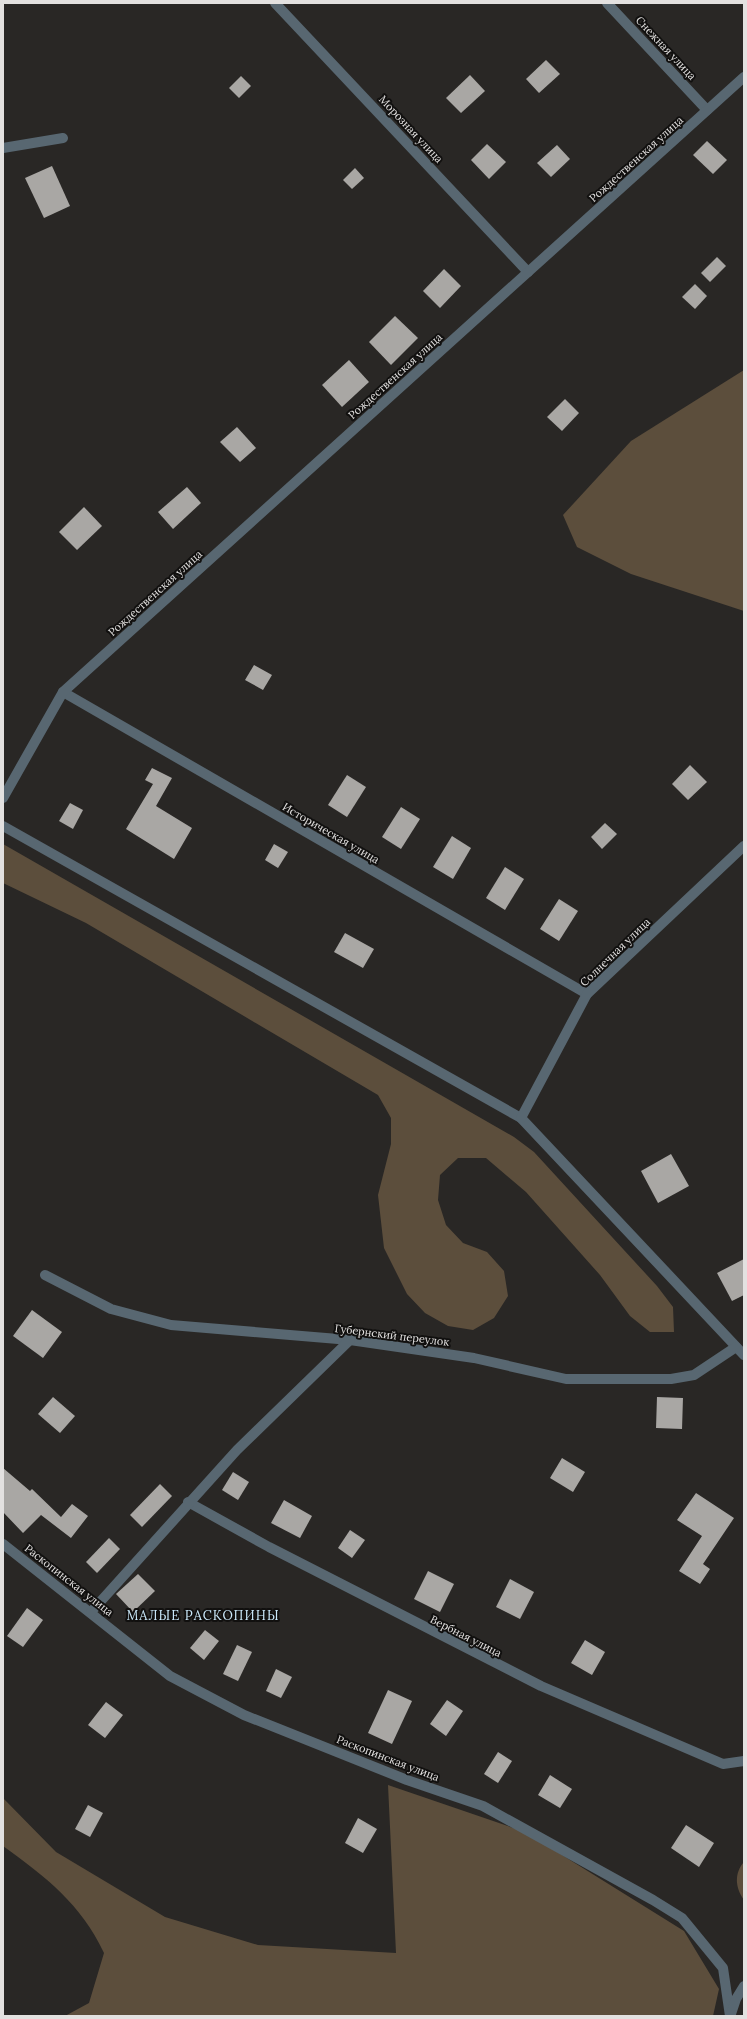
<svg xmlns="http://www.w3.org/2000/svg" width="747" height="2019" font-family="Lora,serif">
<rect width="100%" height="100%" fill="#292725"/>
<g fill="#5c4e3c">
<path d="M 744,370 L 744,611 L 631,574 L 577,547 L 563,515 L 631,441 Z"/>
<path d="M 3,844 L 514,1137 L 534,1152 L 657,1286 L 673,1307 L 674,1332 L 650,1332 L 630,1316 L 600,1275 L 526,1192 L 486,1158 L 458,1158 L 440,1175 L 438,1200 L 446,1225 L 463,1243 L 487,1252 L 504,1271 L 508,1296 L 494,1318 L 473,1330 L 448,1326 L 425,1313 L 407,1294 L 384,1248 L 378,1195 L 391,1144 L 391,1118 L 378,1095 L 86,923 L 3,883 Z"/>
<path d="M 388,1785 L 525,1832 L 684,1931 L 719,1989 L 713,2016 L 65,2016 L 89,2003 L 104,1953 C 81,1904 46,1877 3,1846 L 3,1798 L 56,1852 L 165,1917 L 258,1945 L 396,1953 Z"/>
<path d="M 744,1862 L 744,1900 C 735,1888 734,1873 744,1862 Z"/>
</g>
<g fill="#a9a7a4">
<path d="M 546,60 L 560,74 L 539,93 L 526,79 Z"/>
<path d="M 470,75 L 485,91 L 461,113 L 446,98 Z"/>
<path d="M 241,76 L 251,86 L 239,98 L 229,88 Z"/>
<path d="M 707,141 L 727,160 L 713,174 L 693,155 Z"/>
<path d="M 487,144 L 506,162 L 489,179 L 471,160 Z"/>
<path d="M 557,145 L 570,159 L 551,177 L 537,163 Z"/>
<path d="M 52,166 L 70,206 L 44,218 L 25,178 Z"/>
<path d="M 355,168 L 364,178 L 352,189 L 343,180 Z"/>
<path d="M 717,257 L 726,266 L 710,282 L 701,273 Z"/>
<path d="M 444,269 L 461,286 L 440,308 L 423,291 Z"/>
<path d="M 695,284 L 707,296 L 695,309 L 682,297 Z"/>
<path d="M 395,316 L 418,338 L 391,365 L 369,342 Z"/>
<path d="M 349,360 L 369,382 L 342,407 L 322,385 Z"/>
<path d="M 565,399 L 579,413 L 562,431 L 547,417 Z"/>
<path d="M 237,427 L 256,448 L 240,462 L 220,442 Z"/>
<path d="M 187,487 L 201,503 L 173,529 L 158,512 Z"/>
<path d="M 84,507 L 102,526 L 77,550 L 59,532 Z"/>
<path d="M 254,665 L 272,675 L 263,690 L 245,680 Z"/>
<path d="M 690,765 L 707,782 L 688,800 L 672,784 Z"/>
<path d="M 152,768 L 172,778 L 156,806 L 192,828 L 174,859 L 126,829 L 153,784 L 145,780 Z"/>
<path d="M 347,775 L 366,787 L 347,817 L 328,805 Z"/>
<path d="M 70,803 L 83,810 L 73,829 L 59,821 Z"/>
<path d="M 401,807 L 420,819 L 401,849 L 382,837 Z"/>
<path d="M 605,823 L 617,834 L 602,849 L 591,837 Z"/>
<path d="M 452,836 L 471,848 L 453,879 L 433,867 Z"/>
<path d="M 274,844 L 288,852 L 278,868 L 265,860 Z"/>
<path d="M 505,867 L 524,879 L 505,910 L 486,898 Z"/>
<path d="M 559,899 L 578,911 L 559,941 L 540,929 Z"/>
<path d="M 345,933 L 374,949 L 363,968 L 334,952 Z"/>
<path d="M 671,1154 L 689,1186 L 658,1203 L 641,1171 Z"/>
<path d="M 744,1259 L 744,1295 L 732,1301 L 717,1273 Z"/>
<path d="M 32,1310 L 62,1332 L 43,1358 L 13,1336 Z"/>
<path d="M 53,1397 L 75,1416 L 60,1433 L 38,1414 Z"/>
<path d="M 657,1397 L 683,1398 L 682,1429 L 656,1428 Z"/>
<path d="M 562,1458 L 585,1472 L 573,1492 L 550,1478 Z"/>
<path d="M 3,1468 L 30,1491 L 32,1489 L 61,1517 L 72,1504 L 88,1516 L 71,1538 L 41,1515 L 23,1533 L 3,1512 Z"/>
<path d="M 233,1472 L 249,1482 L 238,1500 L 222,1490 Z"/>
<path d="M 160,1484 L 172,1496 L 142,1527 L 130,1515 Z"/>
<path d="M 696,1493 L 734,1518 L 703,1564 L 710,1569 L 700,1584 L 679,1571 L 702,1536 L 677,1520 Z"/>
<path d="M 284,1500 L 312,1516 L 300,1538 L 271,1523 Z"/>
<path d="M 350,1530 L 365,1540 L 352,1558 L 338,1548 Z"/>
<path d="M 109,1538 L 120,1549 L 97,1573 L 86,1562 Z"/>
<path d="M 428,1571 L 454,1584 L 440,1612 L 414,1599 Z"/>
<path d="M 138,1574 L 155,1591 L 133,1612 L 116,1594 Z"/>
<path d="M 510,1579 L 534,1592 L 520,1619 L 496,1607 Z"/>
<path d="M 27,1608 L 43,1620 L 23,1647 L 7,1636 Z"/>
<path d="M 205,1630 L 219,1641 L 204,1660 L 190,1648 Z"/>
<path d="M 585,1640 L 605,1652 L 592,1675 L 571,1663 Z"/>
<path d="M 237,1645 L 252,1652 L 238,1681 L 223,1674 Z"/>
<path d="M 276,1669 L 292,1677 L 281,1698 L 266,1691 Z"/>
<path d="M 388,1690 L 412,1701 L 392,1744 L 368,1733 Z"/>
<path d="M 447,1700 L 463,1711 L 446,1736 L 430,1724 Z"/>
<path d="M 106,1702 L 123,1715 L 105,1738 L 88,1725 Z"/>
<path d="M 498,1752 L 512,1761 L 498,1783 L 484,1774 Z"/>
<path d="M 550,1775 L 572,1789 L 560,1808 L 538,1795 Z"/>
<path d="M 88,1805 L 103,1813 L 90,1837 L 75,1829 Z"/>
<path d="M 358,1818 L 377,1829 L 363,1853 L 345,1843 Z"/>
<path d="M 686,1825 L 714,1843 L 699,1867 L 671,1848 Z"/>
</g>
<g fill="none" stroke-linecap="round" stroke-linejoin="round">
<g stroke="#586771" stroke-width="10">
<path d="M 275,3 L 528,272"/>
<path d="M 607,3 L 707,110"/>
<path d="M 3,148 L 63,138"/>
<path d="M 63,692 L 587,994"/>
<path d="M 3,798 L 63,692 L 744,77"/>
<path d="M 3,826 L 521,1118 L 744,1355"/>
<path d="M 521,1118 L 587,994 L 744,846"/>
<path d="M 45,1275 L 111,1309 L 171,1325 L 350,1340 L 474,1358 L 566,1379 L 671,1379 L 694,1375 L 736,1347"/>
<path d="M 188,1502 L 269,1547 L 541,1686 L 723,1764 L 744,1761"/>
<path d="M 3,1544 L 170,1676 L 244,1715 L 407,1780 L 483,1806 L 653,1900 L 682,1918 L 723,1968 L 730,2016"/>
<path d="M 91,1612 L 237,1450 L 350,1340"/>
<path d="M 731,2014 L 736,1999 L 744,1986"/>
</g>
</g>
<g text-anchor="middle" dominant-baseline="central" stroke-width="4" stroke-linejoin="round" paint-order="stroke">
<g font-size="11" fill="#e3e1e0" stroke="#11100f">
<text transform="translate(666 48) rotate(47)">Снежная улица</text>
<text transform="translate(411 129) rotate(47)">Морозная улица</text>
<text transform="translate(636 159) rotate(-42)">Рождественская улица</text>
<text transform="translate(395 376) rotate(-42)">Рождественская улица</text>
<text transform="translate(155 593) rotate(-42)">Рождественская улица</text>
<text transform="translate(331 833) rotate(30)">Историческая улица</text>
<text transform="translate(615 952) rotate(-44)">Солнечная улица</text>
<text transform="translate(392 1335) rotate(7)">Губернский переулок</text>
<text transform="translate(69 1580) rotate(38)">Раскопинская улица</text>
<text transform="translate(466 1636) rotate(27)">Вербная улица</text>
<text transform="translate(388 1758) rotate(21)">Раскопинская улица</text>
</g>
<g font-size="13" letter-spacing="1" fill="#cbe9fb" stroke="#11100f">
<text x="203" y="1615">МАЛЫЕ РАСКОПИНЫ</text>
</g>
</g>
<rect width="747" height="2019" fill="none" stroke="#e3e1e0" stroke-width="8"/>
</svg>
